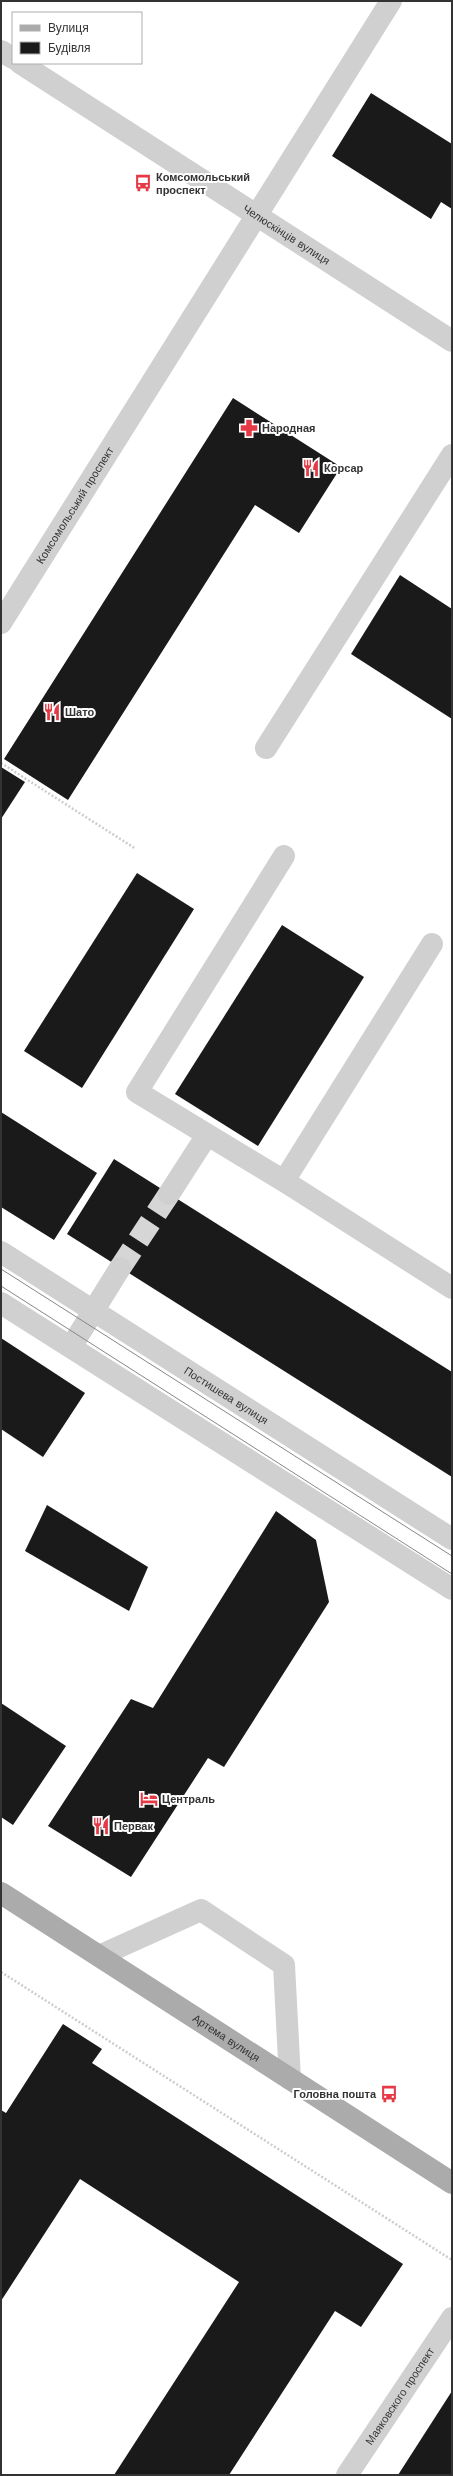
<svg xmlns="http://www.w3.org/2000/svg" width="453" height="2476" font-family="'Work Sans',sans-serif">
<rect width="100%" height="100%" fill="#fff"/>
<g fill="#1a1a1a">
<path d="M 371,93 L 452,144 L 452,209 L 441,202 L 431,219 L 332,156 Z"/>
<path d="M 233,398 L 341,467 L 299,533 L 255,505 L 68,800 L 4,759 Z"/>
<path d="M 400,575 L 452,609 L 452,719 L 351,654 Z"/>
<path d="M 1,767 L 25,782 L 1,819 Z"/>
<path d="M 137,873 L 194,909 L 82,1088 L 24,1051 Z"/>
<path d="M 282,925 L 364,977 L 258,1146 L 175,1094 Z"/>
<path d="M 1,1112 L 97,1173 L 54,1240 L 1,1207 Z"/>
<path d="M 114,1159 L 452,1372 L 452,1477 L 67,1234 Z"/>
<path d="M 1,1338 L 85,1393 L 43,1457 L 1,1429 Z"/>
<path d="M 47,1505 L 148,1567 L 129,1611 L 25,1551 Z"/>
<path d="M 276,1511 L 316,1540 L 329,1602 L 224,1767 L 208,1758 L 131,1877 L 48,1826 L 131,1699 L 153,1708 Z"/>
<path d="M 1,1703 L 66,1746 L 13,1825 L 1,1817 Z"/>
<path d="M 63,2024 L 102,2049 L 92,2063 L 403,2264 L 361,2327 L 335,2311 L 229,2475 L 114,2475 L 239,2282 L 80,2179 L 1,2301 L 1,2110 L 6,2113 Z"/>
<path d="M 452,2391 L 452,2475 L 398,2475 Z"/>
</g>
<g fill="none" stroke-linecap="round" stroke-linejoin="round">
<path stroke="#d6d6d6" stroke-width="22" stroke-dasharray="22 11" stroke-linecap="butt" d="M 120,1268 L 169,1194"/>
<g stroke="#cdcdcd" stroke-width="2.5" stroke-dasharray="2 2" stroke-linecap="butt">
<path d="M 1,763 L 136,849"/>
<path d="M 1,1972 L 452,2260"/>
</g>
<g stroke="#d0d0d0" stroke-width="22">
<path d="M 1,51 L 13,58"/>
<path id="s1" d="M 20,63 L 452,341"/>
<path id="s2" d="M 1,623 L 391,1"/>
<path d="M 266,748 L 452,455"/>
<path d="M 284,856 L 137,1092 L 284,1181 L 452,1288"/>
<path d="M 284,1181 L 432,944"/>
<path d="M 169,1194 L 207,1135"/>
<path id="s3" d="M 1,1252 L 452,1539"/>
<path d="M 1,1303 L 452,1589"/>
<path d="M 71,1347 L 120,1268"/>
<path d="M 99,1956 L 201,1910 L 284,1965 L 290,2079"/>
<path id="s4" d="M 347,2475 L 452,2318"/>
</g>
<path stroke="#ababab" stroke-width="22" id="s5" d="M 1,1893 L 452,2183"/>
<g stroke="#888" stroke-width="1">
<path d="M 1,1269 L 452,1556"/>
<path d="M 1,1286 L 452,1574"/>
</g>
</g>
<defs>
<g id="bus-bare" transform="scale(1.38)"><path d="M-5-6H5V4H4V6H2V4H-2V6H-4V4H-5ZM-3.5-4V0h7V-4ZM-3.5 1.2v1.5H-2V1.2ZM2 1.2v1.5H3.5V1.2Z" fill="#e63946" stroke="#fff" stroke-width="2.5" paint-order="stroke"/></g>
<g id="pharmacy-bare" transform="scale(1.38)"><path d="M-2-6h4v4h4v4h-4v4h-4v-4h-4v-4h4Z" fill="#e63946" stroke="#fff" stroke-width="2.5" paint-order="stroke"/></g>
<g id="restaurant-bare" transform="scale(1.38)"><path d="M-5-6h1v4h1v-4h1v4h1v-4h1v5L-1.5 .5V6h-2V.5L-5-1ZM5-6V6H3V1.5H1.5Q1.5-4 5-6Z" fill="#e63946" stroke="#fff" stroke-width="2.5" paint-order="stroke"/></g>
<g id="hotel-bare" transform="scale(1.38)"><path d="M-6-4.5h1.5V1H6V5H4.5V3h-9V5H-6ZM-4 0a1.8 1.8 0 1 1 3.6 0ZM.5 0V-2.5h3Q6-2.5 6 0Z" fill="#e63946" stroke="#fff" stroke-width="2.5" paint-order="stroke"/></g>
</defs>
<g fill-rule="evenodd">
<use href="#bus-bare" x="143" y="183"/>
<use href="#pharmacy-bare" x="249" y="428"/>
<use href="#restaurant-bare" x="311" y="468"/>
<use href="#restaurant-bare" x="52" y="712"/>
<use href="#hotel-bare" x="149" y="1799"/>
<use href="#restaurant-bare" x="101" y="1826"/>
<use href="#bus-bare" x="389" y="2094"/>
</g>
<g text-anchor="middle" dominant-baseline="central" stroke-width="4" stroke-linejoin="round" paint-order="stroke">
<g font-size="11" font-weight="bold" fill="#333" stroke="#fff" text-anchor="start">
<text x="156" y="177">Комсомольський<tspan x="156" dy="13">проспект</tspan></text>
<text x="262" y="428">Народная</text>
<text x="324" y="468">Корсар</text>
<text x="65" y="712">Шато</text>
<text x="162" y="1799">Централь</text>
<text x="114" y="1826">Первак</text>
<text x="376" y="2094" text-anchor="end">Головна пошта</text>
</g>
<g font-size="11" fill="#333" stroke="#fff">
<text stroke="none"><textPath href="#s1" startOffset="317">Челюскінців вулиця</textPath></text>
<text stroke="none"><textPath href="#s2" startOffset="139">Комсомольський проспект</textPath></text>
<text stroke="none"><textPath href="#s3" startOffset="267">Постишева вулиця</textPath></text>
<text stroke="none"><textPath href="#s5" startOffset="268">Артема вулиця</textPath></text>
<text stroke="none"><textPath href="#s4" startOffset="95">Маяковского проспект</textPath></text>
</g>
</g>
<rect width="453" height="2476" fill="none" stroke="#333333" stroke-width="4"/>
<rect x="12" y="12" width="130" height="52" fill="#ffffff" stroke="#adadad"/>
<rect x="20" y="25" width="20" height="6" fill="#ababab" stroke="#adadad"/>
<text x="48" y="32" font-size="12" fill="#333333">Вулиця</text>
<rect x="20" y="42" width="20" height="12" fill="#1a1a1a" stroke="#adadad"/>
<text x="48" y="52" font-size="12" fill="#333333">Будівля</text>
</svg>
